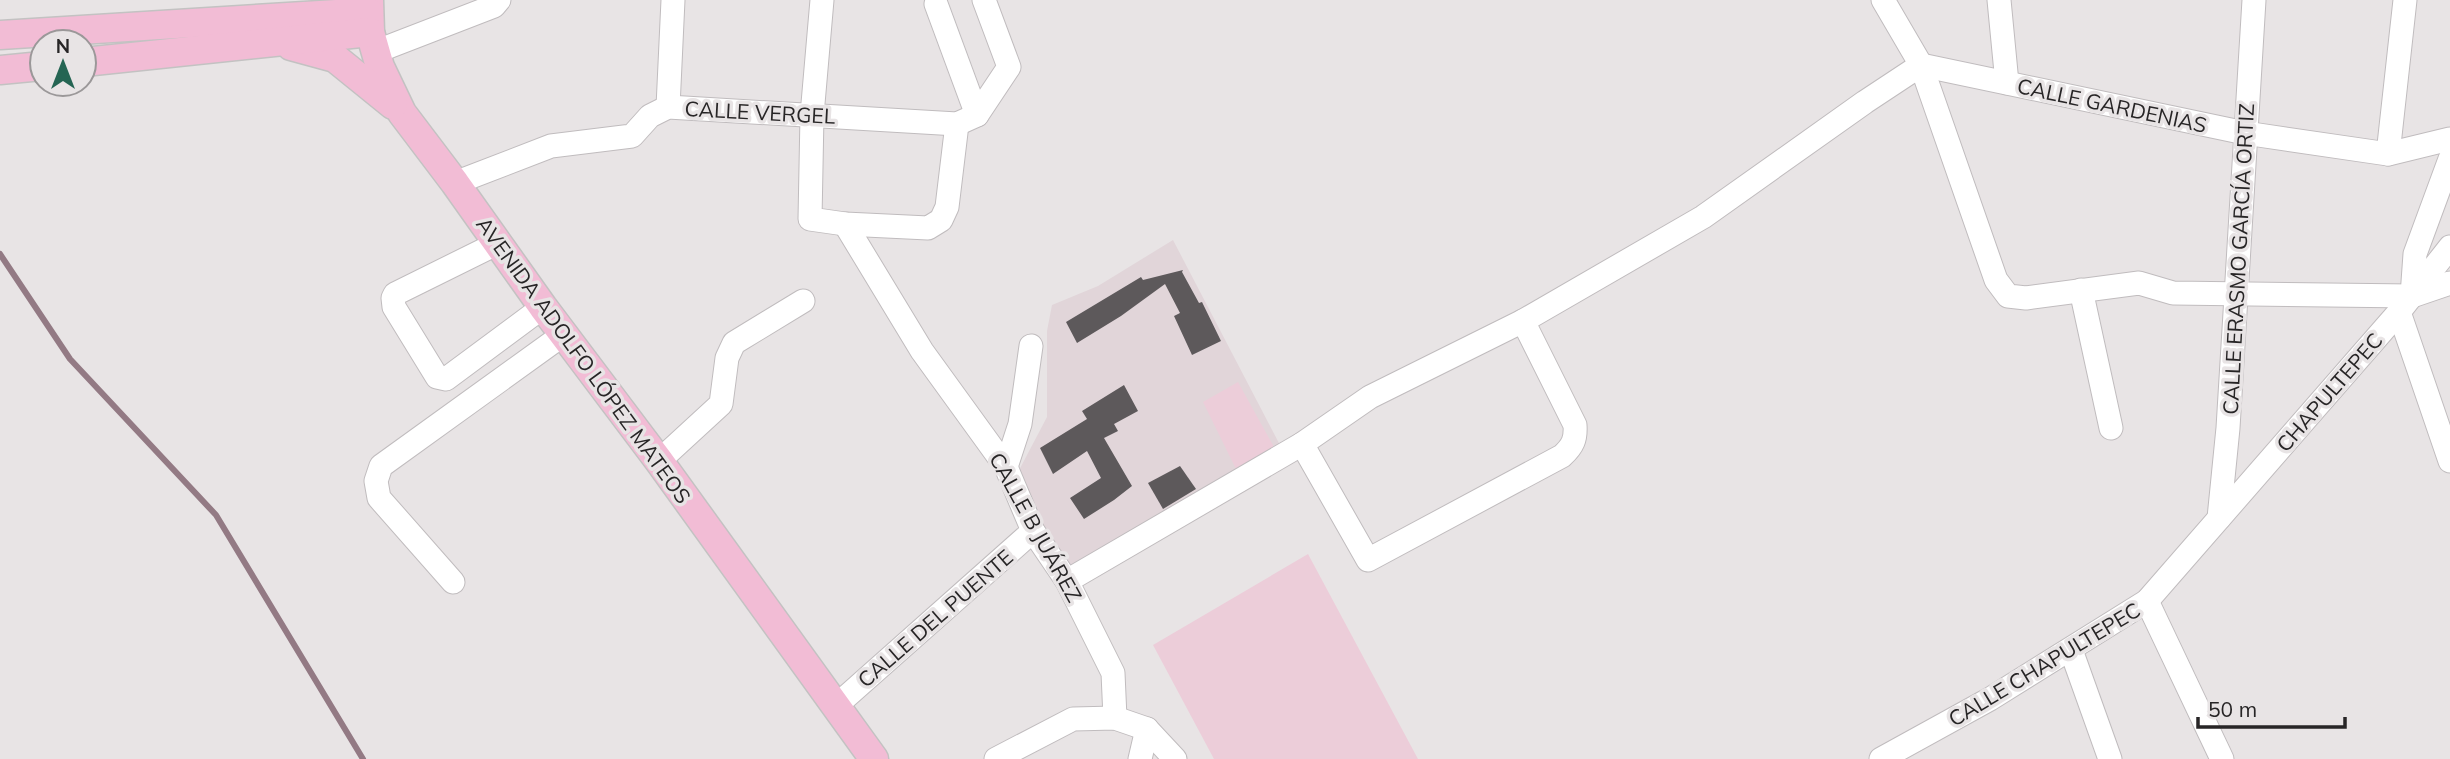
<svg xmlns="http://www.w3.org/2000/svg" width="2450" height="759" font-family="Mulish,sans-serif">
<rect width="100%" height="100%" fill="#e8e4e5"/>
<path fill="#e1d5d9" d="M 1173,240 L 1281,447 L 1069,572 L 1015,478 L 1047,417 L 1047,331 L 1052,305 L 1098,286 Z"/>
<g fill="#eccdd9">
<path d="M 1238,382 L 1274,447 L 1236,469 L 1203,402 Z"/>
<path d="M 1308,554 L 1418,759 L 1214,759 L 1153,645 Z"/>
</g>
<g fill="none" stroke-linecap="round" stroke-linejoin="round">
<path stroke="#937a84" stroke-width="6" d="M 0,254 L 70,359 L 216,515 L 363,759"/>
</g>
<g fill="#5d595b">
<path d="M 1183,270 L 1182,272 L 1199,303 L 1202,302 L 1221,341 L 1192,355 L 1174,316 L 1180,313 L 1165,284 L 1121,316 L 1077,343 L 1066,322 L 1141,277 L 1143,280 Z"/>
<path d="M 1124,385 L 1138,411 L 1114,424 L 1118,431 L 1104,438 L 1132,486 L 1114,500 L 1084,519 L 1070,498 L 1101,478 L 1087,451 L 1053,474 L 1040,448 L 1087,419 L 1082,411 Z"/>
<path d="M 1180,466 L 1196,489 L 1163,509 L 1148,483 Z"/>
</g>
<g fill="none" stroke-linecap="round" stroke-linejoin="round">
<g stroke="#c0bcbe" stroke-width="25">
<g id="minor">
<path d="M 822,0 L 812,115 L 810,219 L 845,224 L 928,228 L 941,220 L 947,207 L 957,124"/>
<path d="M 1883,0 L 1921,65 L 1996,280 L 2008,296 L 2026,298 L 2139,283 L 2173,293 L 2412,296 L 2450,283"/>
<path d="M 1999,0 L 2007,83"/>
<path d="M 936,4 L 977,115"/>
<path d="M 375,52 L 494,6 L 499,0"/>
<path d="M 668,107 L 673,0"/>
<path d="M 2388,154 L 2405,0"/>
<path d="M 455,183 L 551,146 L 632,136 L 650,116 L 668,107 L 957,124 L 977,115 L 1009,67 L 984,0"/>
<path d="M 845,224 L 922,351 L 1006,467 L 1033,531 L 1067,581 L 1113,673 L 1115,718"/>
<path d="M 498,243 L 395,294 L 393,298 L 394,307 L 437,377 L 446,379 L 543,307"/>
<path d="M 2081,290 L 2111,428"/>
<path d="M 2412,296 L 2415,254 L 2450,159"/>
<path d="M 2399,312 L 2450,461"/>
<path d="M 1302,444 L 1368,560 L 1562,456 C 1573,446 1576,439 1575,425 L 1523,321"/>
<path d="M 659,461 L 721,404 L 727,358 L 734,343 L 803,301"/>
<path d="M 1006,467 L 1020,424 L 1031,346"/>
<path d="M 2219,518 L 2228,428 L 2254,0"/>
<path d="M 1067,581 L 1302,444 L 1370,397 L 1523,321 L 1703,217 L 1865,102 L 1921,65 L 2245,133 L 2388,154 L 2450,139"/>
<path d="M 453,582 L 379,498 L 376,481 L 381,466 L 564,334"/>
<path d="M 2147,601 L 2222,759"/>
<path d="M 2071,650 L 2110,759"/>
<path d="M 837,705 L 1033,531"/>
<path d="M 996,759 L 1073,719 L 1115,718 L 1147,729 L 1175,759"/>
<path d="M 1140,759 L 1147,729"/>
<path d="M 1881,759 L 1990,699 L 2147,601 L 2399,312 L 2450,247"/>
</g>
</g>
<g stroke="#c3c2c2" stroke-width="31">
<g id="major">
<path d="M 369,0 L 370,32 L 380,67 L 402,113 L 455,183 L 543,307 L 659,461 L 874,759"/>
<path d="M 0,35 L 368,12"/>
<path d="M 291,46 L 335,58 L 393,105"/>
<path d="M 84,62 L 370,32"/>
<path d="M 0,70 L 42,66"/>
</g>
</g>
<use href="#minor" stroke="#fff" stroke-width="23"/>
<use href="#major" stroke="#f2bcd5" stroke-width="28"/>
</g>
<g text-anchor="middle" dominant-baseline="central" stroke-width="7" stroke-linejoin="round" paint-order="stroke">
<g font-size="21" fill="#272526" stroke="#e8e4e5">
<text transform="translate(2112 105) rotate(12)">CALLE GARDENIAS</text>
<text transform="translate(760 112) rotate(3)">CALLE VERGEL</text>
<text transform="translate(2238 259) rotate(-87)">CALLE ERASMO GARCÍA ORTIZ</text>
<text transform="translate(584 360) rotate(54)">AVENIDA ADOLFO LÓPEZ MATEOS</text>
<text transform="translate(2329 392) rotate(-49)">CHAPULTEPEC</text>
<text transform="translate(1036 527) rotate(61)">CALLE B JUÁREZ</text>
<text transform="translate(935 618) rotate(-41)">CALLE DEL PUENTE</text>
<text transform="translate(2044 664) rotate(-31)">CALLE CHAPULTEPEC</text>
</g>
</g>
<g transform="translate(63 63)"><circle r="33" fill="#e8e4e5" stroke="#9b9899" stroke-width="2"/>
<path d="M0-5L12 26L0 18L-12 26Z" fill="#256553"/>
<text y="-10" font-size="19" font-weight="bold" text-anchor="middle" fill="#272526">N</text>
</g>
<path d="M2198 717v10h147v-10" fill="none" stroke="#272526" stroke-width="3.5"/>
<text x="2208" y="717" font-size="21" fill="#272526" stroke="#e8e4e5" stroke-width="5" paint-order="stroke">50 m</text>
</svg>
